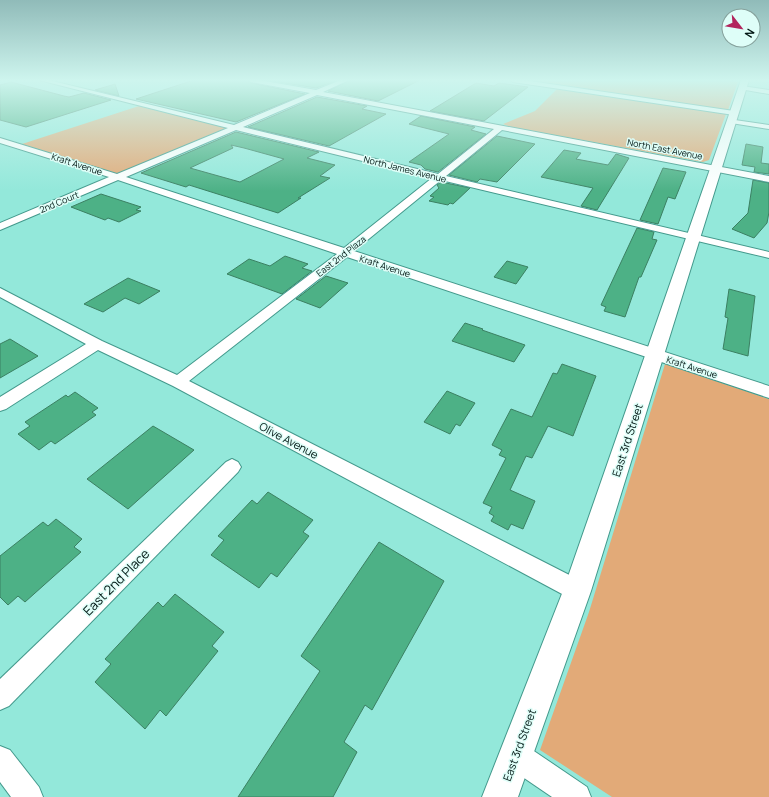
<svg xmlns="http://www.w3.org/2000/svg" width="769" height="797" font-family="Manrope,sans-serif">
<rect width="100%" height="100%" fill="#93e8da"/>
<g fill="#e2aa78">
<path d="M 528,80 L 726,80 L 738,82 L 728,110 Z"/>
<path d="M 558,88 L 725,113 L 726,114 L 709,160 L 703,162 L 511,127 L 503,124 L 535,111 Z"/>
<path d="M 139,106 L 226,128 L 117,174 L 22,144 Z"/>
<path d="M 665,364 L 769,399 L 769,797 L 612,797 L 540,750 L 589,612 Z"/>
</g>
<g fill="#4db186" stroke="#3b8062" fill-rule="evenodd">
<path d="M 194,80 L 247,80 L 251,83 L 305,94 L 236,122 L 136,99 Z"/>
<path d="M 266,80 L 338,80 L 316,88 Z"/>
<path d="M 350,80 L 420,80 L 378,101 L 328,91 Z"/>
<path d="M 11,82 L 64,96 L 69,97 L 84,93 L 111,100 L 26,127 L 0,120 L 0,85 Z"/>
<path d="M 476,83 L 494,86 L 499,83 L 528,87 L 484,121 L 430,111 Z"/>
<path d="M 115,84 L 119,96 L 95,90 Z"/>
<path d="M 317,97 L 367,106 L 362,109 L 386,114 L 329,146 L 248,127 Z"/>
<path d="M 421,116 L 475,127 L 471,130 L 486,134 L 438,172 L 425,169 L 421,165 L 409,162 L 449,134 L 409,124 Z"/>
<path d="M 236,132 L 319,152 L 307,158 L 335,165 L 320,176 L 330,178 L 298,198 L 301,198 L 278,213 L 189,185 L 186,187 L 141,173 ZM 231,145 L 244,148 L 284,159 L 240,182 L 190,168 L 233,148 Z"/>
<path d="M 497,136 L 535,144 L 497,182 L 480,179 L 477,182 L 449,175 Z"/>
<path d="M 746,144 L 763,147 L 761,163 L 769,164 L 769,174 L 754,172 L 755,167 L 742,165 Z"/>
<path d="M 564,150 L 581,153 L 576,159 L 608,165 L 616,154 L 629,158 L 597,210 L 581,206 L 593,188 L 541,177 Z"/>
<path d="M 663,168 L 686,172 L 675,199 L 668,197 L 658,224 L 640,220 Z"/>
<path d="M 753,180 L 769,183 L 769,212 L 767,223 L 754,238 L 732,229 L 748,213 Z"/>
<path d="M 441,182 L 470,188 L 453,204 L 450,203 L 448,205 L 429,201 L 434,197 L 430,196 L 439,188 L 437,185 Z"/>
<path d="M 101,194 L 141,207 L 136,210 L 141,211 L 119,222 L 108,218 L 105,220 L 71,207 Z"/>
<path d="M 637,228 L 654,232 L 652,239 L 657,240 L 641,277 L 639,277 L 625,317 L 604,311 L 606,307 L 601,305 Z"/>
<path d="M 285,256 L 308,264 L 302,268 L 312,271 L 282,294 L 227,274 L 249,259 L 270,266 Z"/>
<path d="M 507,261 L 528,267 L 516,284 L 494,277 Z"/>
<path d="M 326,276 L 348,283 L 320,308 L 296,299 Z"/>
<path d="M 128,278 L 160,291 L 139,304 L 125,298 L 103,312 L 84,304 Z"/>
<path d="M 729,289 L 755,296 L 748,356 L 723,349 L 728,318 L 725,317 Z"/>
<path d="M 465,323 L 483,329 L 482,330 L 525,345 L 514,362 L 452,341 Z"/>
<path d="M 10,339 L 38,356 L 0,378 L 0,344 Z"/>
<path d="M 562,364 L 596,376 L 573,436 L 548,426 L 532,458 L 526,456 L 510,490 L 535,501 L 523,529 L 511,524 L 508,530 L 491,521 L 494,516 L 489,513 L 492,507 L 483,503 L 506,458 L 499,455 L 502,450 L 492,445 L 511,409 L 532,417 L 553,373 L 557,374 Z"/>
<path d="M 447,391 L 475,403 L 460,426 L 456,424 L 450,434 L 424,422 Z"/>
<path d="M 75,392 L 98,408 L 92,412 L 96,415 L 55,444 L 51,441 L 39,450 L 18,434 L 30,426 L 25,422 L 66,395 L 68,397 Z"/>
<path d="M 153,426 L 194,450 L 128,509 L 87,479 Z"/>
<path d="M 268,492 L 313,520 L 303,532 L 309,536 L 277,577 L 271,573 L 259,588 L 211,555 L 224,540 L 218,536 L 252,500 L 257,504 Z"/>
<path d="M 56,519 L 82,539 L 74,547 L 81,552 L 25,602 L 18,596 L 8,605 L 0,597 L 0,556 L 43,522 L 48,526 Z"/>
<path d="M 379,542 L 444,581 L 372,710 L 365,705 L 344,742 L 357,752 L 333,797 L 238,797 L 320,671 L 301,656 Z"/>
<path d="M 175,594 L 224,632 L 212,646 L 218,651 L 166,716 L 160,710 L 145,729 L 95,682 L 111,664 L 105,659 L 158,602 L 163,607 Z"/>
</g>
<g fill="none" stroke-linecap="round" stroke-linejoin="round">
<g stroke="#43998c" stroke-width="2">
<g id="minor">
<path d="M 39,80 L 48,80 L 234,125 L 310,93 L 251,82 L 248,80 L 259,80 L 316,90 L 341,80 L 349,80 L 323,92 L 769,176 L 769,182 L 502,130 L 446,176 L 769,252 L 769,258 L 441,180 L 354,251 L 769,386 L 769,398 L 347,257 L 189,381 L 585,583 L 588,591 L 585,599 L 577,602 L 173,386 L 98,350 L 6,409 L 0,411 L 0,397 L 86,344 L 0,297 L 0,288 L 102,341 L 177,375 L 337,254 L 118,180 L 0,230 L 0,223 L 109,177 L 0,143 L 0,138 L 117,174 L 228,128 ZM 317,95 L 494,129 L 438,174 L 243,127 ZM 236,130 L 432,178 L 344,248 L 126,177 Z"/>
<path d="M 510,80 L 523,80 L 734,111 L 738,113 L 734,115 L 513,82 Z"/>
<path d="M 742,86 L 769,90 L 769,94 L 740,89 L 740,87 Z"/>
<path d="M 728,119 L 769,125 L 769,129 L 731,123 L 728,123 Z"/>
<path d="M 232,459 L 238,462 L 241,467 L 238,472 L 9,706 L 0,710 L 0,679 L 226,462 Z"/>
<path d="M 515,741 L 525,745 L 587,787 L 591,797 L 552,797 L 505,765 L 501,755 L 505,745 Z"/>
<path d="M 0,746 L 10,750 L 39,787 L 43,797 L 11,797 L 0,782 Z"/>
</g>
</g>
<g stroke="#43998c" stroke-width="2">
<path id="tertiary" d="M 741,80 L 749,80 L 591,591 L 518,797 L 482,797 L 563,591 Z"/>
</g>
<use href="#minor" fill="#fff" fill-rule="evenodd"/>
<use href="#tertiary" fill="#fff" fill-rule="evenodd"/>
</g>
<linearGradient id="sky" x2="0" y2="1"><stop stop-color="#90bbb9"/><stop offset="0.42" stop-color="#cef5ee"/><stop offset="1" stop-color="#cef5ee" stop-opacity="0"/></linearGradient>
<rect width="769" height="191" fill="url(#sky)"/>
<g text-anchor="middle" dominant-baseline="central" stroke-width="3" stroke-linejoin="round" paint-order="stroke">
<g font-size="9" fill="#001512" stroke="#defef8">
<text transform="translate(665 149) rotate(11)">North East Avenue</text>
<text transform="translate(77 164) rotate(18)">Kraft Avenue</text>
<text transform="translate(405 169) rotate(14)">North James Avenue</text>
<text transform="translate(59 202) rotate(-23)">2nd Court</text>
<text transform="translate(341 256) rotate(-38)">East 2nd Plaza</text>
<text transform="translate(385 266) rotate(18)">Kraft Avenue</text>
<text transform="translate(692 367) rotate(18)">Kraft Avenue</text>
</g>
<g font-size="11" fill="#001512" stroke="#defef8">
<text transform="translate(289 440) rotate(28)">Olive Avenue</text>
<text transform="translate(627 440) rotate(-72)">East 3rd Street</text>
<text transform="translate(519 745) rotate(-70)">East 3rd Street</text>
</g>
<g font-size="13" fill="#001512" stroke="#defef8">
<text transform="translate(116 582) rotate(-45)">East 2nd Place</text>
</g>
</g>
<g transform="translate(741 28) rotate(121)"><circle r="19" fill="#defef8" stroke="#85a19c"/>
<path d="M0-3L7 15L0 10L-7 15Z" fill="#b2255d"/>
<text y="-6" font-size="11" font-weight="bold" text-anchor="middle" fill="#001512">N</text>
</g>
</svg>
